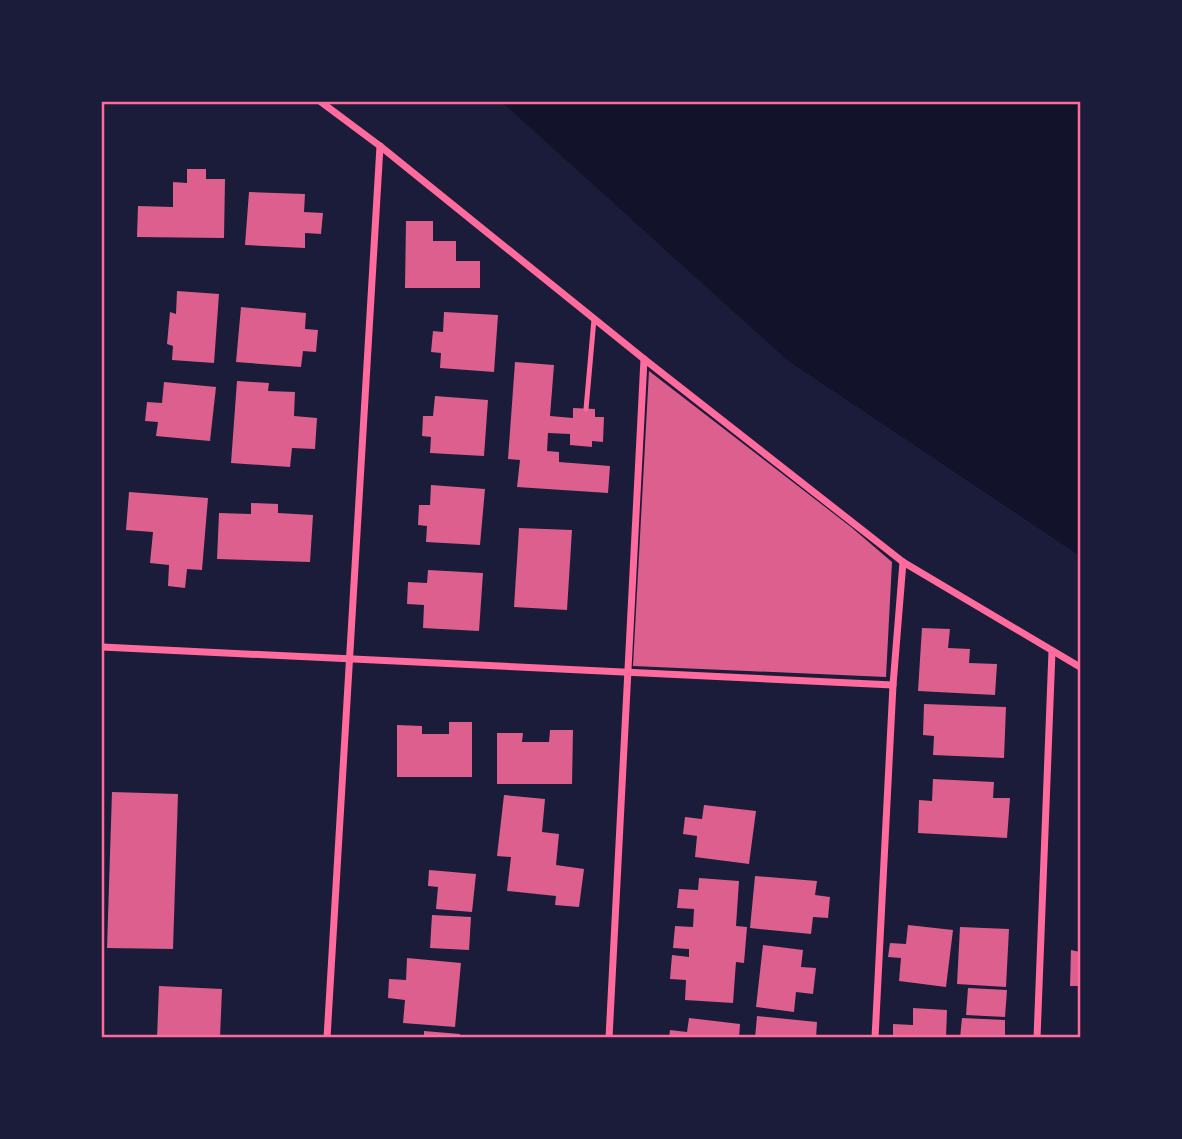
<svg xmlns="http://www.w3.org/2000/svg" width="1182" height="1139" font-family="Poppins,sans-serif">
<rect width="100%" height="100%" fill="#1b1b3a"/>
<path fill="#12122b" d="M 502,102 L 1080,102 L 1080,556 L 787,360 Z"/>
<g fill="#dd5f8e">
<path d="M 187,169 L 206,169 L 206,179 L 225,179 L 224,238 L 137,237 L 138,206 L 173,207 L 173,182 L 187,183 Z"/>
<path d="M 249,192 L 305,194 L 304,212 L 323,213 L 321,234 L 305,233 L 305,248 L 245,245 Z"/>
<path d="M 406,221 L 433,221 L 433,241 L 456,241 L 456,261 L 480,261 L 480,288 L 405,288 Z"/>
<path d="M 177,291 L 219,294 L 214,363 L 172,360 L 173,346 L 167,344 L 170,312 L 176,314 Z"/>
<path d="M 241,307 L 306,313 L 305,329 L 318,330 L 316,352 L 303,351 L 301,367 L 236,362 Z"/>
<path d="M 444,312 L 498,315 L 494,372 L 440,368 L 441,353 L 431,352 L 433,331 L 443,332 Z"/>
<path d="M 515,362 L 554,365 L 550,416 L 573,418 L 573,408 L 595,409 L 595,417 L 604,417 L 603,442 L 592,441 L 592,447 L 570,445 L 570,434 L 548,433 L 547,451 L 559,452 L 559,462 L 610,466 L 608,493 L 517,487 L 520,460 L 508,459 Z"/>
<path d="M 649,371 L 851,527 L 892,562 L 886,677 L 633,666 Z"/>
<path d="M 237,381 L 269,383 L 268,391 L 295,392 L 294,416 L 317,418 L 315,449 L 292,448 L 290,467 L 231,463 Z"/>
<path d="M 164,382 L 216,387 L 210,441 L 156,436 L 158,422 L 145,421 L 147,402 L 162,403 Z"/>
<path d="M 435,396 L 488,400 L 484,456 L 430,453 L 431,437 L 422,436 L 423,416 L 433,416 Z"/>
<path d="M 431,485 L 485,489 L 480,545 L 426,542 L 427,526 L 418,525 L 419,505 L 430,505 Z"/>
<path d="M 129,492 L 208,498 L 202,570 L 187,569 L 185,588 L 168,586 L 169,565 L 150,563 L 153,532 L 126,530 Z"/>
<path d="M 251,503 L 278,504 L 278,513 L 313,515 L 310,562 L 217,559 L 219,513 L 251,514 Z"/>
<path d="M 519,528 L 572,530 L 567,610 L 514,607 Z"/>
<path d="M 428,570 L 483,573 L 479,631 L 423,628 L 424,605 L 407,604 L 408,582 L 427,583 Z"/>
<path d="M 922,628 L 950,629 L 948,648 L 970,649 L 969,663 L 997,664 L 995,695 L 918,691 Z"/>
<path d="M 924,704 L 1006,707 L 1004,758 L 933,755 L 934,736 L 923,735 Z"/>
<path d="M 449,722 L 472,722 L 472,777 L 397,777 L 397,725 L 422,726 L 422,734 L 449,734 Z"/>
<path d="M 550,730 L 573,730 L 572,784 L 497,784 L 497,733 L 523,733 L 522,742 L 549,742 Z"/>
<path d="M 933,779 L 994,782 L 993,798 L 1010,798 L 1007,838 L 918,833 L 919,800 L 932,801 Z"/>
<path d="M 112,792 L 178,794 L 173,949 L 107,948 Z"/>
<path d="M 504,795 L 545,799 L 542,832 L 559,834 L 556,865 L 584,869 L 579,907 L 555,905 L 556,896 L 507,891 L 511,857 L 497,856 Z"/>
<path d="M 704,805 L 756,811 L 749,864 L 695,857 L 697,836 L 683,834 L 685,817 L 702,819 Z"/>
<path d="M 429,870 L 476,874 L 472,912 L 436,909 L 438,887 L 428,886 Z"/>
<path d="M 755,876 L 817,881 L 815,895 L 830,897 L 828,918 L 813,917 L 811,934 L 750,928 Z"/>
<path d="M 699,878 L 739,881 L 736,926 L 747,927 L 744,963 L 736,962 L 733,1003 L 685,1000 L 686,980 L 670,979 L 672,955 L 689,957 L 689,949 L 673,948 L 675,926 L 693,927 L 694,909 L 677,908 L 679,889 L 698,890 Z"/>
<path d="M 432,915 L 471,917 L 469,950 L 430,948 Z"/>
<path d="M 908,925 L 953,930 L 946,987 L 899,981 L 901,958 L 888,957 L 890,943 L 906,944 Z"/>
<path d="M 960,927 L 1009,929 L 1006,987 L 957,984 Z"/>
<path d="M 763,945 L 803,950 L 801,967 L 816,968 L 813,994 L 796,992 L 794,1012 L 756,1007 Z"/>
<path d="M 1071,950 L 1080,952 L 1080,986 L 1070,986 Z"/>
<path d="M 407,958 L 461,963 L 455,1027 L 403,1023 L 405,1000 L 388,998 L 389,979 L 406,980 Z"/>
<path d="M 159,986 L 222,989 L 220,1038 L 157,1038 Z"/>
<path d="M 968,988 L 1007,990 L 1005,1017 L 966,1015 Z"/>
<path d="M 913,1008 L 947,1010 L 946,1038 L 893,1038 L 893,1024 L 913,1025 Z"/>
<path d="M 757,1016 L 817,1022 L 816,1038 L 755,1038 Z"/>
<path d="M 689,1018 L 740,1024 L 739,1038 L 669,1038 L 670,1030 L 687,1032 Z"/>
<path d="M 962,1018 L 1005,1020 L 1005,1038 L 960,1038 Z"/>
<path d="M 424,1031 L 460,1034 L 460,1038 L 424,1038 Z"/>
</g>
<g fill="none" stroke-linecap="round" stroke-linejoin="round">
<path stroke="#ff6b9d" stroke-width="5" d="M 586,409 L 594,319"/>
<g stroke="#ff6b9d" stroke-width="7">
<path d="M 321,102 L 380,146 L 644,359 L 903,562 L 1080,667"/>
<path d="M 102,647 L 893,685"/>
<path d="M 327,1038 L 380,146"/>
<path d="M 609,1038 L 644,359"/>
<path d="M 875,1038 L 893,685 L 903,562"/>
<path d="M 1037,1038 L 1052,651"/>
</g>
</g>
<rect width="1182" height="1139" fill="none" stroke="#1b1b3a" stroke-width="206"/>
<rect x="103" y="103" width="976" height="933" fill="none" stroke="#ff6b9d" stroke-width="2.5"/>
</svg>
